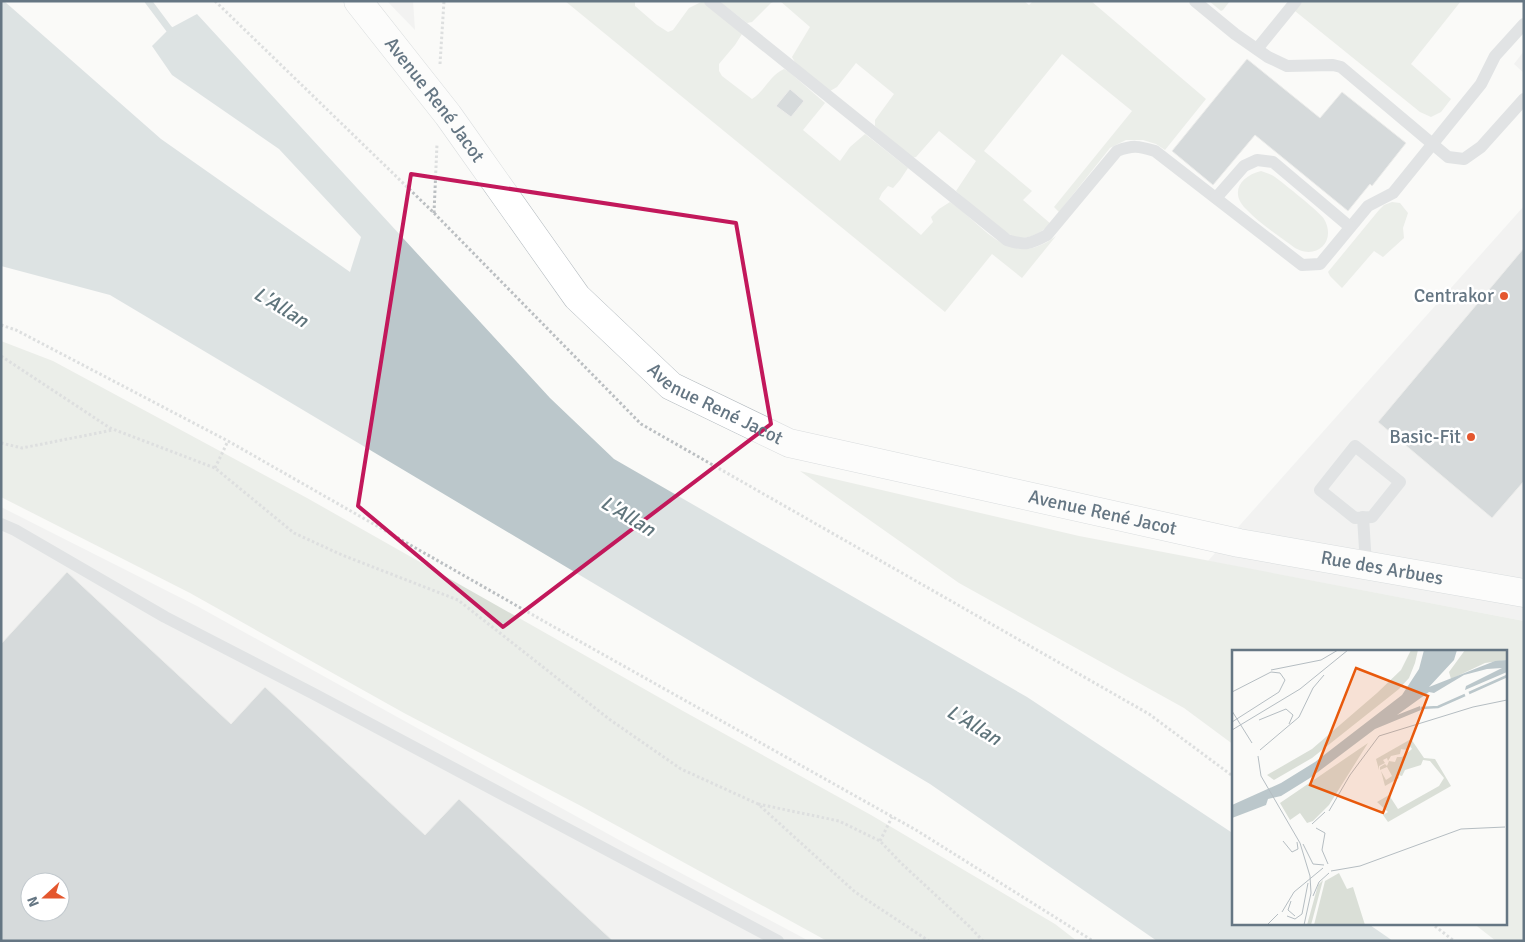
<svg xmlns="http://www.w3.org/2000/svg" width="1525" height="942" font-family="Signika,sans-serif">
<rect width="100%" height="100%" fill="#fafaf8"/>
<g fill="#e8e9e9" fill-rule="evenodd">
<path d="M 387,1 L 413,1 L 415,30 Z"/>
<path d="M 1524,51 L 1524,73 L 1514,64 Z"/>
<path d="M 1524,206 L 1524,621 L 1208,561 Z"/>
<path d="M 1,507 L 197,606 L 628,845 L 809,941 L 1,941 ZM 30,882 L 60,882 L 60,912 L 30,912 Z"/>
</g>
<g fill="#dadfd7">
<path d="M 565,1 L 635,1 L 635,6 L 657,25 L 668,32 L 673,30 L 689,8 L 703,1 L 742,34 L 735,45 L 719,64 L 719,71 L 722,76 L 752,99 C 765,91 769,76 784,69 L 788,71 L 825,103 L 803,130 L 840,161 L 850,147 L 865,134 L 908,168 L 900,180 L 893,188 L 888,186 L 882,193 L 879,199 L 921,235 L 933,222 L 931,217 L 939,209 L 950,202 C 985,226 1010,271 1056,236 L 1022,278 L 992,254 L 945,312 Z"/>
<path d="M 719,1 L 775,1 L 771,3 L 752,22 L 747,23 Z"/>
<path d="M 780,1 L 1024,1 L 1029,5 L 1033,1 L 1091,1 L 1206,99 L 1165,150 L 1156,144 L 1143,140 L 1126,140 L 1110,148 L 1059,212 L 1054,207 L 1132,111 L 1062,54 L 984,151 L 1032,191 L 1023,200 L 1051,224 C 1043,231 1031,239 1019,238 C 1003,235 970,203 956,191 L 976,161 L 939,131 L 916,157 L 911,158 L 875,126 L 875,120 L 894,94 L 856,63 L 837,87 L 830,91 L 796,64 L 792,57 L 810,27 Z"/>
<path d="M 1209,1 L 1230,1 L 1223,10 L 1221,11 Z"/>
<path d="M 1303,1 L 1461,1 L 1411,64 L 1451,99 L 1441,112 L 1431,117 L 1420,112 L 1295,11 Z"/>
<path d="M 1261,171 C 1266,173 1271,174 1275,177 C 1283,183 1321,213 1324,219 C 1338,243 1313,263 1291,245 C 1276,234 1259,223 1246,209 C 1229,192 1241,176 1261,171 Z"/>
<path d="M 1392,202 L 1400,203 L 1408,213 L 1403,228 L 1404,238 L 1383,257 L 1374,251 L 1342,288 L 1330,276 L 1328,272 L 1379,210 L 1384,205 Z"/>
<path d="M 1,341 L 53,361 L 307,498 L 683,711 L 871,815 L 1055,924 L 1077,941 L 827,941 L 581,806 L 404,713 L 190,593 L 1,497 Z"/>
<path d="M 800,471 L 1079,536 L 1524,621 L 1524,941 L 1496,941 L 1473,923 L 1506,923 L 1506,651 L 1234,651 L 1234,745 L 1184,708 L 959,583 Z"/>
</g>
<path fill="#bbc7cb" d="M 1,1 L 4,1 L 161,139 L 350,272 L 361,237 L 279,149 L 172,75 L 152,46 L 169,29 L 197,14 L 550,398 L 614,459 L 1027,697 L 1234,834 L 1234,923 L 1367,923 L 1393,941 L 1157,941 L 930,784 L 110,295 L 1,266 Z"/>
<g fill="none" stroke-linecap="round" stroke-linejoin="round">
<path stroke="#bbc7cb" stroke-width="7" d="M 148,1 L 169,29 L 176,35"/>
</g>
<g fill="#aab3b9" stroke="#dcdcda" fill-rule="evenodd">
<path d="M 1247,59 L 1320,118 L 1342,92 L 1406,143 L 1372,186 L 1370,184 L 1348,211 L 1255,135 L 1213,185 L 1172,151 Z"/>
<path d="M 790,89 L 804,101 L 791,117 L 776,106 Z"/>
<path d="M 1524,248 L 1524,481 L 1492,518 L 1378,422 Z"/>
<path d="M 67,572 L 231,724 L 265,687 L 425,835 L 459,799 L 613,941 L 1,941 L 1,644 ZM 30,882 L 60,882 L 60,912 L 30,912 Z"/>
</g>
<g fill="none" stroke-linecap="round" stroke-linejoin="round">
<g stroke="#b3babf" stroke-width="29">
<g id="secondary">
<path id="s1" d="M 358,1 L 448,115 L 577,297 L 671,386 L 789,443 L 1239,543 L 1524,593"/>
</g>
</g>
<g stroke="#bbbfc2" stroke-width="3" stroke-dasharray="2.5 2.5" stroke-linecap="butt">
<path d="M 215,1 L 434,213 L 641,424 L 1149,714 L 1234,777"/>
<path d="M 440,64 L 444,1"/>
<path d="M 434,213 L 437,144"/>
<path d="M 1,325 L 16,330 L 228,441 L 547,623 L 916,830 L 1093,941"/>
<path d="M 1,356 L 110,428 L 215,468 L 294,533 L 342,555 L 458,600 L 609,719 L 681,769 L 758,804 L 855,892 L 929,941"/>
<path d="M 1,443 L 22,448 L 113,430"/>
<path d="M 215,468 L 228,441"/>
<path d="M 758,804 L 839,821 L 880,841 L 901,863 L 969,926 L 983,941"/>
<path d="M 880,841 L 892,817"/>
<path d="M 1431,923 L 1454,941"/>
</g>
<g stroke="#c3c8cc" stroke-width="12">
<path d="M 710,1 L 1007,240 C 1025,246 1030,244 1047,235 L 1117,151 C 1133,145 1138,146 1155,151 L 1302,265 L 1320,264 L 1368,206 L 1393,193 L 1481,84 L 1495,56 L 1524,24"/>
<path d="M 1195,1 L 1235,34 L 1268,57 L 1287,66 L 1333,65 L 1341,67 L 1448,157 L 1464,159 L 1481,147 L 1524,99"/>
<path d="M 1257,49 L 1296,1"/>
<path d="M 1216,198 L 1244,166 L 1257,160 L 1273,162 L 1350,227"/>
<path d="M 1355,446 L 1400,482 L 1372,517 L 1355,518 L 1320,490 Z"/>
<path d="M 1363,517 L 1366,565"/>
<path d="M 1,524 L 15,530 L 165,617 L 314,694 L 778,941"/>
</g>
<use href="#secondary" stroke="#fff" stroke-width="28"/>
</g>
<path d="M0 0H1525V942H0ZM 411,174 L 736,223 L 771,424 L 503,627 L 358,506 Z" fill="#fafaf8" fill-opacity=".55" fill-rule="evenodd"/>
<path fill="none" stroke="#c2185b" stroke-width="4" stroke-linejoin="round" d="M 411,174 L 736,223 L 771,424 L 503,627 L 358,506 Z"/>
<g fill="#e4572e" stroke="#fff" stroke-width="2">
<circle cx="1504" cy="296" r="5"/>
<circle cx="1471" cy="437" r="5"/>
</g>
<g text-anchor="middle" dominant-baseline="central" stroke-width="5" stroke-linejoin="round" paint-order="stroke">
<g font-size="19" fill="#657683" stroke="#fff">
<text stroke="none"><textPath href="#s1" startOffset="125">Avenue René Jacot</textPath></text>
<text stroke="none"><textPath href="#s1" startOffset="545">Avenue René Jacot</textPath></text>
<text stroke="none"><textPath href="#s1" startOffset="950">Avenue René Jacot</textPath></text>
<text stroke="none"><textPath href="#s1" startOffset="1235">Rue des Arbues</textPath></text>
</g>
<g font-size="19" fill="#657683" stroke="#fff" text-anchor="end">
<text x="1494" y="296">Centrakor</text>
<text x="1461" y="437">Basic-Fit</text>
</g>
<g font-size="20" font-style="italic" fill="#60757c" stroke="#fff">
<text transform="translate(281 307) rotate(31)">L'Allan</text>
<text transform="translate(628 516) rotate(31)">L'Allan</text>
<text transform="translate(974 725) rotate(31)">L'Allan</text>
</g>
</g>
<g transform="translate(1232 650)">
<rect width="275" height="275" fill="#fafaf8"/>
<path d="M 179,0 L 186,0 L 183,13 L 177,28 L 167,39 L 80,108 L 42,130 L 35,125 L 80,99 L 145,43 L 169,20 ZM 233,0 L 275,0 L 275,10 L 253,13 L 219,29 L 217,22 ZM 179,89 L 192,108 L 203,109 L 219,136 L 156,172 L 151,165 L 156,162 L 145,152 L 157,145 L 166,159 L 207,136 L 212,128 L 198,111 L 191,110 L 189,115 L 173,120 L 170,126 L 166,125 L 167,128 L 153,136 L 149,121 L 154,130 L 160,126 L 155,117 L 148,120 L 148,117 L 153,114 L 155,116 L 157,111 L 163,112 L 165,107 L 170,107 L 180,99 L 177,95 L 175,100 L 169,99 L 168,104 L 159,106 L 156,111 L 155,108 L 151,110 L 153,113 L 147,116 L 147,120 L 144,109 ZM 136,93 L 97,155 L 81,171 L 75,173 L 68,163 L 58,170 L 48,153 ZM 107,223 L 115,239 L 121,237 L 133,275 L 82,275 L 93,231 ZM 91,230 L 79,275 L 75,275 L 86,235 Z" fill="#dadfd7"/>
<path d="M 192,0 L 225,0 L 222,10 L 197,37 L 263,11 L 275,10 L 275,22 L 233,40 L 234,36 L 270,18 L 255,19 L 232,25 L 202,43 L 197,42 L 165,65 L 188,56 L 189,60 L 143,79 L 78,128 L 49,146 L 36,149 L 34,155 L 0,168 L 0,155 L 49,133 L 83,112 L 170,45 L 187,19 Z" fill="#bbc7cb"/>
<path fill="none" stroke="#bbc7cb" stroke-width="2.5" d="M 237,43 L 275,26M 189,58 L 206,57 L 233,45"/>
<path fill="none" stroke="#b5bdc2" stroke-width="1" d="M 39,20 L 89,10 L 106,0M 0,42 L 39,22 L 48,23 L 53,30 L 47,42 L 0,72M 0,61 L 20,93M 27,70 L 54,59 L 61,65 L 57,74M 0,80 L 68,39 L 116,0M 28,100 L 67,67 L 81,38 L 92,25M 26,106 L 29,126 L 68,193 L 78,226 L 79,243 L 72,275M 97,161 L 118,125 L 147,86 L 241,57 L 275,50M 80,174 L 93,162M 84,178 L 93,183 L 90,200 L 96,214M 51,191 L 60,202 L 66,199 L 65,192M 71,194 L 81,214 L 92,215M 99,221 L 128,216 L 229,179 L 273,177M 81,246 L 87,232 L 97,223M 59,251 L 56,260 L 63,266M 50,262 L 62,242 L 91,218M 55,266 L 63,269 L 70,264 L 76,233M 35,275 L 46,264"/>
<path fill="#e8590c" fill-opacity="0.15" stroke="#e8590c" stroke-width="2.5" d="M 124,18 L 196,46 L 151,163 L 78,135 Z"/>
<rect width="275" height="275" fill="none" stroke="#657683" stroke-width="2.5"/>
</g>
<rect width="1525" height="942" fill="none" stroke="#657683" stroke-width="5"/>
<g transform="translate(45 897) rotate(249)"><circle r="24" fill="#ffffff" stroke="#c1c8cd"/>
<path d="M0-4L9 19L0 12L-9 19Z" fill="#e4572e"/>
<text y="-8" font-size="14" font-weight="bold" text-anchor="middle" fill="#657683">N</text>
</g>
</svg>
